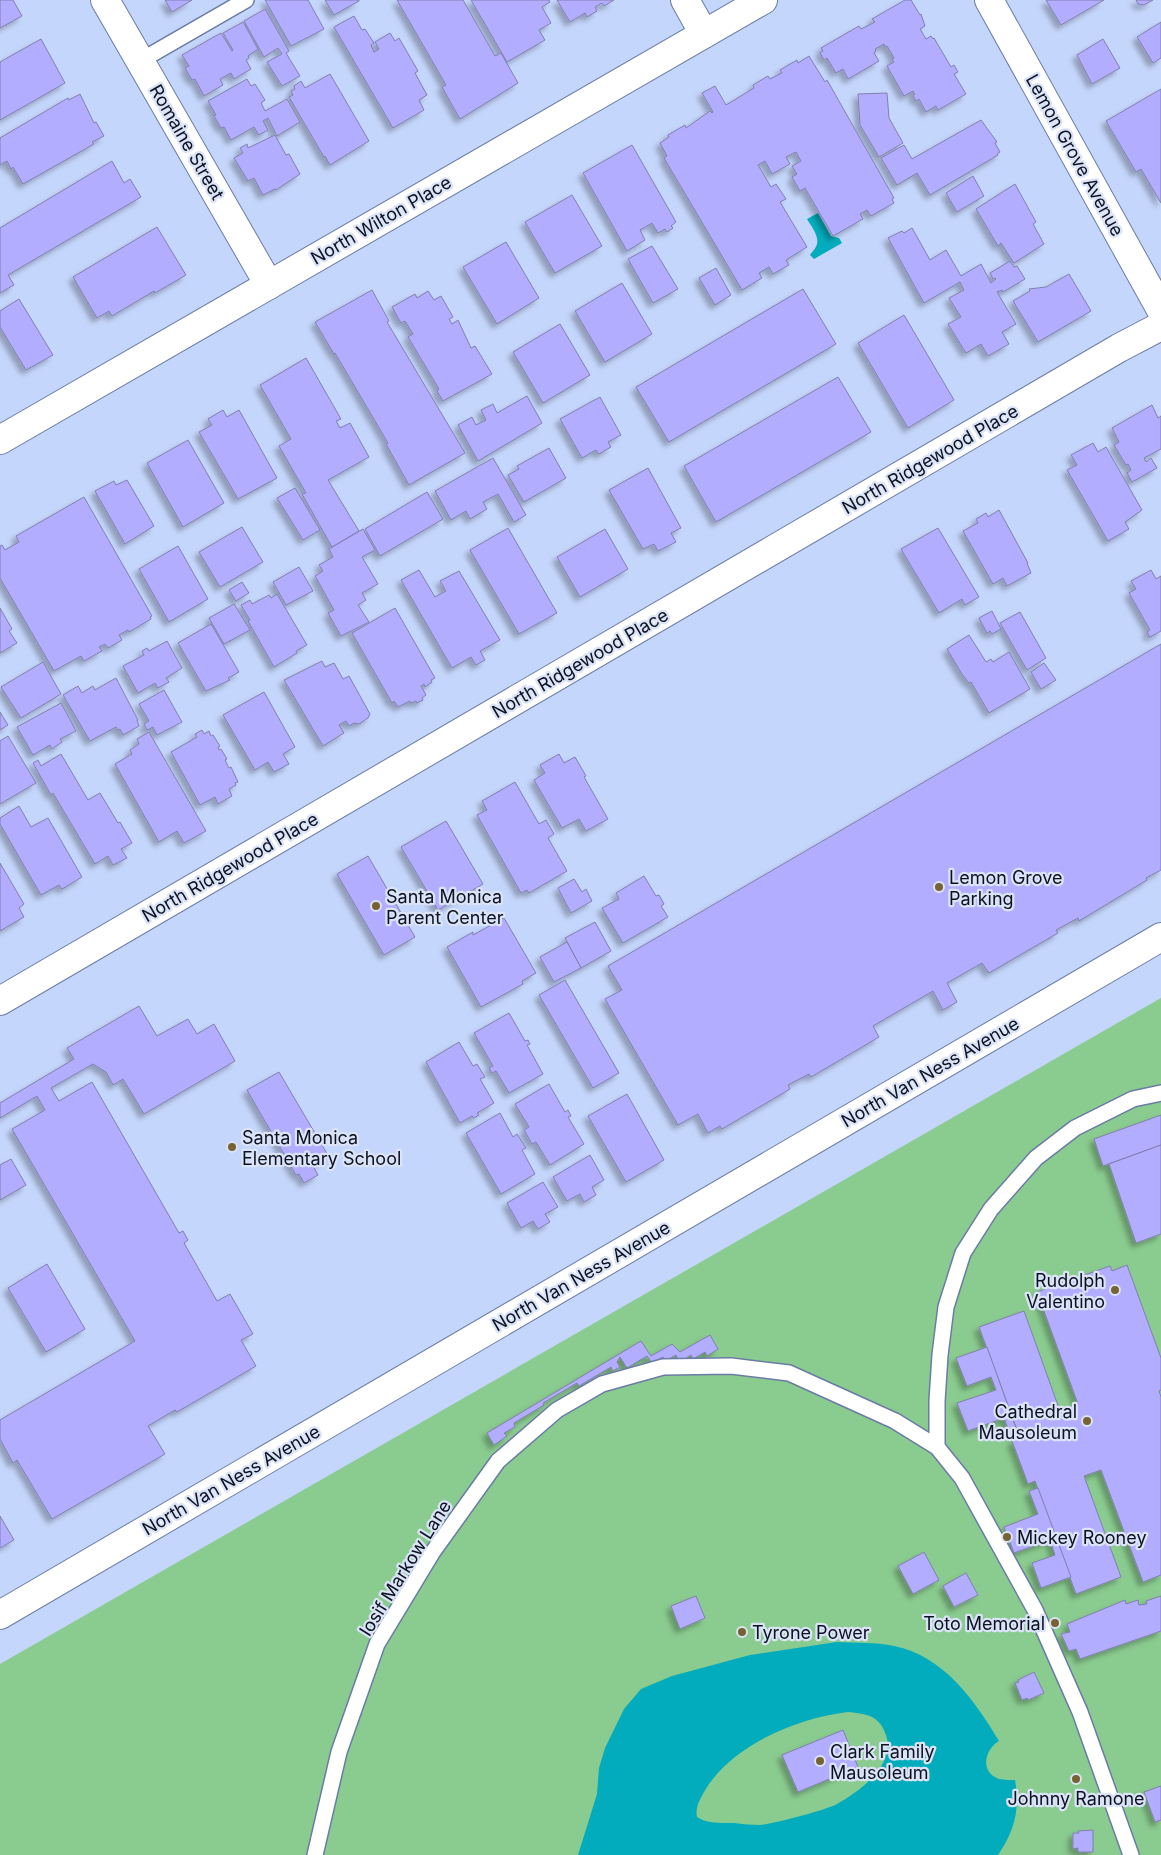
<svg xmlns="http://www.w3.org/2000/svg" width="1161" height="1855" font-family="Inter,sans-serif">
<defs>
<filter id="shadow"><feDropShadow dx="-4.5" dy="4.5" stdDeviation="2.5" flood-color="#0004"/></filter>
</defs>
<rect width="100%" height="100%" fill="#c5d6fc"/>
<path fill="#8acb8f" d="M 1161,998 L 1161,1855 L 0,1855 L 0,1664 Z"/>
<g fill="#03acbc" fill-rule="evenodd">
<path d="M 818,213 L 831,236 L 839,238 L 842,243 L 814,259 L 810,255 C 812,252 816,248 817,244 C 819,235 811,226 807,219 Z"/>
<path d="M 837,1642 C 856,1643 875,1642 894,1646 C 944,1656 975,1701 999,1741 C 985,1749 979,1772 999,1779 C 1004,1780 1010,1780 1015,1780 C 1020,1809 1015,1830 998,1855 L 578,1855 L 597,1794 L 599,1768 L 605,1748 L 624,1709 L 641,1689 L 672,1676 L 750,1655 ZM 848,1712 C 867,1714 879,1715 886,1735 C 896,1765 860,1791 837,1804 C 826,1810 773,1824 760,1825 C 752,1825 742,1824 734,1823 C 721,1823 707,1824 697,1817 C 695,1808 700,1799 704,1792 C 731,1745 797,1718 848,1712 Z"/>
</g>
<g fill="#b2adff" stroke="#817fad" filter="url(#shadow)">
<path d="M 0,0 L 13,0 L 22,16 L 0,28 Z"/>
<path d="M 165,0 L 192,0 L 172,12 Z"/>
<path d="M 265,0 L 308,0 L 324,29 L 291,46 Z"/>
<path d="M 325,0 L 359,0 L 359,1 L 334,15 Z"/>
<path d="M 397,0 L 463,0 L 495,56 L 501,53 L 518,83 L 460,119 L 442,87 L 446,85 Z"/>
<path d="M 471,0 L 549,0 L 550,2 L 542,7 L 551,23 L 539,30 L 545,40 L 507,62 Z"/>
<path d="M 557,0 L 614,0 L 604,6 L 602,3 L 595,7 L 597,11 L 587,17 L 585,13 L 570,22 Z"/>
<path d="M 905,0 L 911,0 L 920,15 L 921,14 L 925,26 L 920,29 L 926,39 L 931,36 L 933,39 L 934,38 L 951,67 L 954,65 L 958,72 L 954,74 L 966,94 L 938,110 L 936,106 L 926,112 L 919,99 L 916,101 L 913,95 L 915,94 L 913,91 L 904,96 L 887,66 L 894,62 L 892,59 L 894,58 L 887,46 L 885,47 L 884,44 L 875,49 L 876,51 L 874,53 L 879,61 L 848,79 L 843,69 L 836,73 L 827,58 L 824,60 L 820,53 L 823,51 L 821,48 L 859,26 L 861,29 L 875,22 L 872,19 Z"/>
<path d="M 1046,0 L 1104,0 L 1061,25 Z"/>
<path d="M 1136,0 L 1153,0 L 1144,5 L 1138,4 Z"/>
<path d="M 265,9 L 289,51 L 286,53 L 300,76 L 282,86 L 267,62 L 282,54 L 278,48 L 264,57 L 244,21 Z"/>
<path d="M 354,16 L 362,30 L 365,29 L 374,43 L 371,45 L 374,52 L 379,49 L 375,42 L 390,33 L 395,41 L 399,38 L 418,71 L 415,73 L 427,95 L 419,100 L 424,110 L 393,128 L 334,27 Z"/>
<path d="M 243,22 L 258,49 L 248,56 L 249,58 L 246,60 L 251,69 L 234,79 L 231,73 L 220,79 L 223,85 L 204,96 L 195,79 L 192,80 L 185,68 L 189,66 L 182,55 L 221,33 L 232,51 L 233,50 L 223,33 Z"/>
<path d="M 1161,22 L 1161,58 L 1153,63 L 1137,37 Z"/>
<path d="M 41,39 L 65,83 L 0,120 L 0,62 Z"/>
<path d="M 1103,39 L 1120,68 L 1092,84 L 1077,55 Z"/>
<path d="M 809,56 L 825,82 L 827,80 L 894,198 L 892,199 L 894,203 L 871,216 L 867,210 L 860,214 L 863,219 L 833,236 L 805,188 L 800,191 L 792,177 L 797,174 L 792,166 L 801,161 L 796,152 L 786,157 L 790,164 L 772,174 L 765,161 L 758,165 L 771,187 L 776,184 L 786,199 L 780,202 L 807,247 L 786,260 L 789,265 L 773,274 L 769,267 L 759,273 L 762,278 L 742,290 L 664,158 L 667,156 L 660,143 L 669,137 L 668,135 L 685,125 L 686,128 L 710,111 L 712,113 L 713,112 L 702,93 L 715,86 L 726,105 L 754,88 L 753,85 L 768,76 L 770,79 L 782,73 L 780,70 L 797,60 L 798,63 Z"/>
<path d="M 330,74 L 369,141 L 330,165 L 325,156 L 324,157 L 289,97 L 293,95 L 291,91 L 295,89 L 294,86 L 301,81 L 305,88 Z"/>
<path d="M 247,79 L 251,86 L 255,84 L 265,100 L 261,103 L 265,111 L 287,99 L 300,122 L 277,136 L 268,118 L 263,121 L 268,130 L 259,135 L 254,127 L 231,140 L 224,127 L 221,128 L 214,116 L 216,115 L 208,101 Z"/>
<path d="M 1161,89 L 1161,203 L 1141,169 L 1136,172 L 1106,121 Z"/>
<path d="M 887,93 L 889,118 L 903,143 L 879,157 L 860,125 L 858,94 Z"/>
<path d="M 80,94 L 94,123 L 96,122 L 104,136 L 92,142 L 94,144 L 23,184 L 13,167 L 11,169 L 7,161 L 0,165 L 0,138 L 68,98 L 69,100 Z"/>
<path d="M 981,120 L 997,142 L 995,143 L 1000,152 L 997,154 L 998,155 L 930,195 L 917,173 L 897,185 L 881,158 L 904,145 L 912,159 Z"/>
<path d="M 275,135 L 286,155 L 289,154 L 300,174 L 276,190 L 275,189 L 263,195 L 254,178 L 248,181 L 234,158 L 243,153 L 240,148 L 247,144 L 248,148 Z"/>
<path d="M 632,145 L 676,222 L 671,226 L 673,228 L 667,232 L 665,229 L 658,233 L 652,223 L 640,230 L 645,240 L 627,251 L 583,173 Z"/>
<path d="M 112,161 L 124,183 L 130,179 L 141,197 L 8,275 L 14,285 L 0,293 L 0,228 Z"/>
<path d="M 973,176 L 984,196 L 957,212 L 946,193 Z"/>
<path d="M 1015,184 L 1036,222 L 1033,224 L 1044,244 L 1014,263 L 1001,243 L 998,246 L 976,209 Z"/>
<path d="M 572,195 L 602,246 L 555,273 L 525,222 Z"/>
<path d="M 157,227 L 186,275 L 155,293 L 154,291 L 112,316 L 109,311 L 97,318 L 73,277 Z"/>
<path d="M 912,228 L 930,260 L 946,250 L 961,276 L 981,264 L 991,283 L 996,279 L 995,278 L 993,279 L 990,273 L 1010,261 L 1014,267 L 1017,266 L 1025,279 L 1003,292 L 1002,290 L 997,292 L 1016,324 L 1002,332 L 1009,344 L 988,356 L 981,344 L 966,353 L 948,324 L 961,317 L 949,298 L 964,290 L 960,282 L 924,303 L 888,238 L 902,231 L 904,233 Z"/>
<path d="M 506,242 L 539,298 L 497,324 L 463,267 Z"/>
<path d="M 652,246 L 678,289 L 653,303 L 628,259 Z"/>
<path d="M 716,268 L 731,295 L 715,305 L 699,278 Z"/>
<path d="M 1069,274 L 1091,311 L 1038,342 L 1013,301 L 1030,291 L 1029,289 L 1046,287 Z"/>
<path d="M 622,283 L 652,334 L 605,362 L 575,311 Z"/>
<path d="M 803,289 L 836,344 L 669,442 L 636,387 Z"/>
<path d="M 372,290 L 389,321 L 387,322 L 465,453 L 409,485 L 386,444 L 388,443 L 335,353 L 334,354 L 315,322 Z"/>
<path d="M 428,291 L 434,300 L 441,296 L 453,317 L 449,319 L 452,324 L 458,320 L 471,348 L 475,346 L 492,374 L 443,401 L 437,391 L 439,389 L 408,337 L 413,334 L 405,321 L 401,323 L 392,307 L 415,294 L 417,298 Z"/>
<path d="M 19,299 L 53,355 L 26,370 L 0,327 L 0,311 Z"/>
<path d="M 904,315 L 954,400 L 908,428 L 858,343 Z"/>
<path d="M 560,324 L 590,375 L 543,403 L 513,352 Z"/>
<path d="M 306,358 L 341,419 L 336,421 L 340,428 L 350,423 L 369,457 L 328,480 L 359,531 L 332,547 L 302,494 L 306,493 L 279,446 L 291,439 L 260,385 Z"/>
<path d="M 838,377 L 871,432 L 716,522 L 684,466 Z"/>
<path d="M 527,396 L 542,423 L 478,461 L 458,425 L 472,417 L 476,425 L 486,420 L 481,410 L 493,404 L 497,413 Z"/>
<path d="M 600,397 L 621,435 L 608,442 L 611,447 L 599,454 L 596,450 L 582,458 L 560,419 Z"/>
<path d="M 1152,405 L 1158,418 L 1161,416 L 1161,449 L 1144,458 L 1146,462 L 1151,458 L 1157,468 L 1132,482 L 1127,473 L 1131,470 L 1128,464 L 1126,465 L 1114,445 L 1119,442 L 1112,428 Z"/>
<path d="M 223,410 L 227,417 L 239,410 L 277,478 L 238,499 L 199,432 L 212,425 L 208,419 Z"/>
<path d="M 188,440 L 224,503 L 183,527 L 147,463 Z"/>
<path d="M 1093,443 L 1098,452 L 1106,447 L 1142,510 L 1125,522 L 1129,529 L 1108,541 L 1067,470 L 1077,465 L 1071,455 Z"/>
<path d="M 549,448 L 566,478 L 524,502 L 508,475 L 519,469 L 517,466 Z"/>
<path d="M 493,458 L 526,515 L 514,522 L 498,494 L 483,502 L 487,509 L 470,519 L 466,511 L 451,520 L 435,491 Z"/>
<path d="M 648,468 L 681,528 L 671,533 L 676,542 L 658,551 L 654,544 L 643,549 L 609,490 Z"/>
<path d="M 127,480 L 154,526 L 125,544 L 95,491 L 114,481 L 116,485 Z"/>
<path d="M 295,488 L 320,530 L 303,540 L 277,498 Z"/>
<path d="M 427,492 L 443,519 L 380,556 L 365,529 Z"/>
<path d="M 84,497 L 152,616 L 150,617 L 151,619 L 129,632 L 128,630 L 119,635 L 122,640 L 108,648 L 105,644 L 99,647 L 102,651 L 84,661 L 81,656 L 54,671 L 0,578 L 0,546 L 2,545 L 5,550 L 19,542 L 16,536 Z"/>
<path d="M 999,510 L 1028,563 L 1027,563 L 1031,573 L 1007,586 L 1003,578 L 993,584 L 963,531 L 978,523 L 976,519 L 986,513 L 988,517 Z"/>
<path d="M 242,527 L 263,562 L 220,587 L 199,552 Z"/>
<path d="M 508,528 L 557,613 L 519,634 L 470,550 Z"/>
<path d="M 938,528 L 979,597 L 965,605 L 962,599 L 939,613 L 901,549 Z"/>
<path d="M 363,529 L 375,550 L 362,557 L 378,584 L 362,593 L 366,600 L 358,605 L 369,622 L 341,636 L 328,613 L 334,610 L 315,576 L 323,571 L 319,565 L 333,557 L 329,549 Z"/>
<path d="M 605,529 L 628,569 L 580,597 L 557,557 Z"/>
<path d="M 178,546 L 208,599 L 169,622 L 139,569 Z"/>
<path d="M 299,567 L 313,591 L 286,605 L 273,582 Z"/>
<path d="M 419,570 L 435,597 L 446,591 L 440,581 L 459,571 L 500,640 L 480,651 L 485,660 L 476,665 L 471,657 L 452,668 L 401,580 Z"/>
<path d="M 1151,570 L 1156,579 L 1161,576 L 1161,631 L 1150,637 L 1147,632 L 1150,630 L 1129,593 L 1136,589 L 1131,581 Z"/>
<path d="M 242,582 L 249,593 L 236,601 L 229,590 Z"/>
<path d="M 277,594 L 307,645 L 296,651 L 297,653 L 274,667 L 248,621 L 250,620 L 241,605 L 250,600 L 252,604 L 269,595 L 271,598 Z"/>
<path d="M 234,604 L 250,630 L 224,644 L 209,618 Z"/>
<path d="M 0,608 L 12,629 L 9,631 L 17,643 L 0,653 Z"/>
<path d="M 395,608 L 435,678 L 431,680 L 432,682 L 425,687 L 424,684 L 421,686 L 426,695 L 422,698 L 423,700 L 417,703 L 416,701 L 411,703 L 410,701 L 398,707 L 394,701 L 392,703 L 352,633 Z"/>
<path d="M 992,611 L 1001,629 L 992,634 L 990,631 L 987,633 L 979,618 Z"/>
<path d="M 1020,612 L 1046,658 L 1027,670 L 1000,623 Z"/>
<path d="M 211,624 L 239,672 L 228,678 L 230,680 L 206,691 L 178,643 Z"/>
<path d="M 969,635 L 986,662 L 991,659 L 993,662 L 1009,652 L 1030,689 L 989,713 L 971,682 L 969,683 L 962,674 L 947,649 Z"/>
<path d="M 167,641 L 182,668 L 166,678 L 169,682 L 158,688 L 155,683 L 138,693 L 123,666 L 144,655 L 142,651 L 147,648 L 149,651 Z"/>
<path d="M 1161,644 L 1161,870 L 1146,878 L 1147,880 L 1079,921 L 1078,918 L 1056,930 L 1058,933 L 989,973 L 982,963 L 947,983 L 957,1002 L 943,1010 L 933,991 L 873,1026 L 879,1037 L 811,1077 L 809,1074 L 788,1085 L 790,1089 L 722,1129 L 720,1126 L 708,1133 L 698,1114 L 678,1125 L 605,999 L 622,990 L 608,966 Z"/>
<path d="M 322,661 L 325,667 L 334,663 L 343,679 L 349,676 L 370,714 L 368,718 L 359,724 L 354,723 L 349,726 L 346,721 L 339,725 L 344,733 L 323,746 L 284,680 Z"/>
<path d="M 43,662 L 61,694 L 21,718 L 1,687 Z"/>
<path d="M 1044,663 L 1056,680 L 1041,689 L 1031,672 Z"/>
<path d="M 116,678 L 138,720 L 137,720 L 139,726 L 123,735 L 120,729 L 118,730 L 116,727 L 90,741 L 63,695 L 78,686 L 82,693 L 93,686 L 95,690 Z"/>
<path d="M 164,690 L 182,722 L 157,735 L 153,727 L 147,730 L 144,724 L 149,721 L 139,704 Z"/>
<path d="M 264,692 L 295,747 L 283,754 L 289,764 L 274,772 L 268,762 L 255,770 L 223,715 Z"/>
<path d="M 61,703 L 76,731 L 60,739 L 62,742 L 52,749 L 50,745 L 33,755 L 17,727 Z"/>
<path d="M 0,712 L 8,725 L 0,730 Z"/>
<path d="M 202,730 L 204,734 L 209,731 L 211,736 L 213,735 L 220,746 L 218,747 L 219,750 L 221,749 L 227,759 L 225,760 L 229,768 L 231,767 L 238,782 L 235,783 L 236,785 L 229,789 L 232,796 L 218,804 L 215,797 L 200,805 L 171,752 L 197,737 L 195,734 Z"/>
<path d="M 149,732 L 206,831 L 184,843 L 177,831 L 159,842 L 115,764 L 132,754 L 130,750 L 139,744 L 137,739 Z"/>
<path d="M 8,736 L 36,783 L 0,804 L 0,741 Z"/>
<path d="M 61,754 L 88,800 L 100,793 L 118,823 L 120,822 L 132,843 L 121,849 L 127,858 L 113,865 L 108,856 L 95,864 L 53,793 L 51,795 L 33,763 L 38,760 L 41,766 Z"/>
<path d="M 559,754 L 564,763 L 575,757 L 586,776 L 584,777 L 608,819 L 586,831 L 579,819 L 562,828 L 534,780 L 545,773 L 540,765 Z"/>
<path d="M 515,782 L 539,824 L 546,820 L 554,834 L 548,838 L 567,871 L 529,893 L 527,890 L 521,893 L 477,815 L 487,810 L 482,801 Z"/>
<path d="M 19,806 L 31,827 L 48,818 L 82,877 L 62,889 L 59,885 L 41,895 L 0,824 L 0,818 Z"/>
<path d="M 446,821 L 483,884 L 438,910 L 401,847 Z"/>
<path d="M 368,856 L 415,937 L 384,955 L 337,874 Z"/>
<path d="M 0,863 L 24,904 L 19,908 L 24,917 L 0,931 Z"/>
<path d="M 644,876 L 656,896 L 659,895 L 664,904 L 661,906 L 668,917 L 623,943 L 602,908 L 619,899 L 616,893 Z"/>
<path d="M 574,879 L 582,892 L 586,889 L 592,901 L 571,913 L 558,888 Z"/>
<path d="M 504,918 L 536,973 L 522,981 L 523,984 L 481,1007 L 447,947 L 473,932 L 473,935 Z"/>
<path d="M 595,922 L 611,951 L 581,968 L 565,938 Z"/>
<path d="M 567,942 L 581,968 L 554,982 L 540,957 Z"/>
<path d="M 565,980 L 619,1073 L 593,1088 L 539,995 Z"/>
<path d="M 139,1006 L 157,1036 L 188,1019 L 197,1034 L 214,1024 L 235,1061 L 144,1114 L 123,1079 L 113,1085 L 106,1072 L 93,1064 L 51,1088 L 59,1101 L 92,1082 L 179,1233 L 183,1231 L 188,1240 L 184,1243 L 217,1301 L 230,1294 L 253,1334 L 241,1340 L 256,1366 L 177,1412 L 175,1410 L 148,1426 L 165,1454 L 52,1519 L 17,1460 L 13,1463 L 0,1439 L 0,1420 L 135,1341 L 12,1129 L 45,1110 L 37,1096 L 0,1118 L 0,1103 L 74,1059 L 67,1048 Z"/>
<path d="M 509,1013 L 525,1041 L 528,1040 L 530,1044 L 527,1045 L 543,1074 L 509,1093 L 496,1071 L 492,1073 L 489,1068 L 493,1066 L 474,1033 Z"/>
<path d="M 459,1042 L 473,1066 L 477,1064 L 485,1077 L 480,1079 L 494,1103 L 477,1113 L 479,1115 L 474,1118 L 472,1116 L 460,1123 L 426,1062 Z"/>
<path d="M 279,1072 L 329,1157 L 313,1166 L 318,1175 L 304,1183 L 299,1174 L 296,1175 L 247,1090 Z"/>
<path d="M 549,1084 L 565,1112 L 568,1110 L 571,1116 L 568,1117 L 584,1144 L 550,1165 L 536,1142 L 532,1144 L 524,1130 L 529,1127 L 515,1104 Z"/>
<path d="M 627,1094 L 664,1160 L 626,1182 L 588,1116 Z"/>
<path d="M 500,1113 L 513,1137 L 517,1134 L 526,1148 L 522,1150 L 535,1174 L 501,1194 L 466,1133 Z"/>
<path d="M 1161,1115 L 1161,1145 L 1103,1166 L 1094,1139 Z"/>
<path d="M 1161,1145 L 1161,1234 L 1136,1243 L 1109,1164 Z"/>
<path d="M 590,1155 L 604,1180 L 592,1187 L 596,1195 L 584,1202 L 580,1194 L 567,1201 L 553,1177 Z"/>
<path d="M 11,1159 L 26,1185 L 0,1200 L 0,1165 Z"/>
<path d="M 543,1182 L 558,1207 L 545,1214 L 550,1222 L 538,1229 L 533,1221 L 521,1228 L 507,1203 Z"/>
<path d="M 47,1264 L 85,1329 L 46,1352 L 8,1288 Z"/>
<path d="M 1127,1265 L 1161,1358 L 1161,1390 L 1159,1391 L 1161,1397 L 1161,1575 L 1143,1582 L 1101,1470 L 1084,1476 L 1121,1577 L 1076,1594 L 1035,1481 L 1028,1484 L 1012,1441 L 1020,1438 L 979,1327 L 1024,1311 L 1060,1411 L 1078,1404 L 1037,1292 L 1110,1266 L 1112,1271 Z"/>
<path d="M 710,1335 L 718,1349 L 707,1356 L 705,1352 L 693,1359 L 691,1355 L 680,1362 L 676,1355 L 665,1361 L 663,1357 L 652,1363 L 647,1356 L 627,1368 L 620,1357 L 617,1362 L 620,1367 L 613,1371 L 611,1367 L 579,1386 L 577,1383 L 543,1403 L 544,1405 L 514,1423 L 515,1427 L 504,1433 L 507,1436 L 494,1445 L 487,1433 L 641,1341 L 651,1356 L 672,1344 L 680,1352 Z"/>
<path d="M 987,1347 L 1017,1431 L 1010,1434 L 1004,1418 L 968,1431 L 957,1403 L 996,1390 L 991,1377 L 967,1386 L 956,1358 Z"/>
<path d="M 1038,1488 L 1071,1577 L 1041,1588 L 1032,1563 L 1055,1555 L 1050,1540 L 1014,1553 L 1004,1527 L 1038,1514 L 1029,1491 Z"/>
<path d="M 0,1516 L 14,1540 L 0,1548 Z"/>
<path d="M 924,1552 L 939,1580 L 913,1594 L 898,1566 Z"/>
<path d="M 966,1573 L 978,1595 L 954,1607 L 943,1586 Z"/>
<path d="M 696,1596 L 705,1618 L 680,1629 L 671,1606 Z"/>
<path d="M 1161,1596 L 1161,1631 L 1080,1659 L 1076,1649 L 1069,1651 L 1061,1634 L 1070,1632 L 1067,1624 L 1125,1600 L 1126,1604 L 1138,1600 L 1139,1605 L 1147,1604 L 1146,1601 Z"/>
<path d="M 1034,1672 L 1044,1693 L 1028,1700 L 1027,1698 L 1022,1700 L 1015,1683 L 1019,1682 L 1018,1680 Z"/>
<path d="M 843,1730 L 858,1767 L 798,1792 L 782,1755 Z"/>
<path d="M 1161,1786 L 1161,1820 L 1155,1822 L 1144,1792 Z"/>
<path d="M 1093,1830 L 1093,1852 L 1078,1852 L 1078,1848 L 1073,1849 L 1073,1833 L 1079,1833 L 1078,1831 Z"/>
</g>
<g fill="none" stroke-linecap="round" stroke-linejoin="round">
<g stroke="#6a7ca6" stroke-width="18">
<g id="lane">
<path d="M 140,61 L 246,0"/>
<path d="M 937,1447 L 937,1401 L 940,1355 L 946,1307 L 963,1253 L 991,1209 L 1036,1158 L 1075,1128 L 1133,1099 L 1161,1093"/>
<path d="M 315,1855 L 339,1752 L 377,1644 L 432,1553 L 498,1461 L 557,1410 L 602,1384 L 663,1367 L 731,1366 L 789,1373 L 895,1421 L 937,1447 L 962,1478 L 1035,1610 L 1080,1712 L 1131,1855"/>
</g>
</g>
<g stroke="#6a7ca6" stroke-width="30">
<g id="street">
<path d="M 105,0 L 269,285"/>
<path d="M 685,0 L 704,34"/>
<path d="M 989,0 L 1161,310"/>
<path d="M 0,1001 L 1119,348 L 1161,326"/>
</g>
</g>
<g stroke="#6a7ca6" stroke-width="30">
<g id="secondary">
<path d="M 0,440 L 763,0"/>
<path d="M 0,1615 L 1161,937"/>
</g>
</g>
<use href="#lane" stroke="#fff" stroke-width="15"/>
<use href="#street" stroke="#fff" stroke-width="28"/>
<use href="#secondary" stroke="#fff" stroke-width="28"/>
</g>
<g fill="#776231" stroke="#dbe3f6" stroke-width="2">
<circle cx="939" cy="887" r="5"/>
<circle cx="376" cy="906" r="5"/>
<circle cx="232" cy="1147" r="5"/>
<circle cx="1115" cy="1290" r="5"/>
<circle cx="1087" cy="1421" r="5"/>
<circle cx="1007" cy="1537" r="5"/>
<circle cx="1055" cy="1623" r="5"/>
<circle cx="742" cy="1632" r="5"/>
<circle cx="820" cy="1761" r="5"/>
<circle cx="1076" cy="1779" r="5"/>
</g>
<g text-anchor="middle" dominant-baseline="central" stroke-width="4.5" stroke-linejoin="round" paint-order="stroke">
<g font-size="18" fill="#0b1121" stroke="#dbe3f6">
<text transform="translate(187 142) rotate(60)">Romaine Street</text>
<text transform="translate(1075 155) rotate(61)">Lemon Grove Avenue</text>
<text transform="translate(381 220) rotate(-30)">North Wilton Place</text>
<text transform="translate(930 459) rotate(-30)">North Ridgewood Place</text>
<text transform="translate(580 663) rotate(-30)">North Ridgewood Place</text>
<text transform="translate(230 867) rotate(-30)">North Ridgewood Place</text>
<text transform="translate(930 1072) rotate(-30)">North Van Ness Avenue</text>
<text transform="translate(581 1276) rotate(-30)">North Van Ness Avenue</text>
<text transform="translate(231 1480) rotate(-30)">North Van Ness Avenue</text>
<text transform="translate(405 1568) rotate(-58)">Iosif Markow Lane</text>
</g>
<g font-size="18" fill="#0b1121" stroke="#dbe3f6" text-anchor="start">
<text x="949" y="877">Lemon Grove<tspan x="949" dy="21">Parking</tspan></text>
<text x="386" y="896">Santa Monica<tspan x="386" dy="21">Parent Center</tspan></text>
<text x="242" y="1137">Santa Monica<tspan x="242" dy="21">Elementary School</tspan></text>
<text x="1105" y="1280" text-anchor="end">Rudolph<tspan x="1105" dy="21">Valentino</tspan></text>
<text x="1077" y="1411" text-anchor="end">Cathedral<tspan x="1077" dy="21">Mausoleum</tspan></text>
<text x="1017" y="1537">Mickey Rooney</text>
<text x="1045" y="1623" text-anchor="end">Toto Memorial</text>
<text x="752" y="1632">Tyrone Power</text>
<text x="830" y="1751">Clark Family<tspan x="830" dy="21">Mausoleum</tspan></text>
<text x="1076" y="1798" text-anchor="middle">Johnny Ramone</text>
</g>
</g>
</svg>
